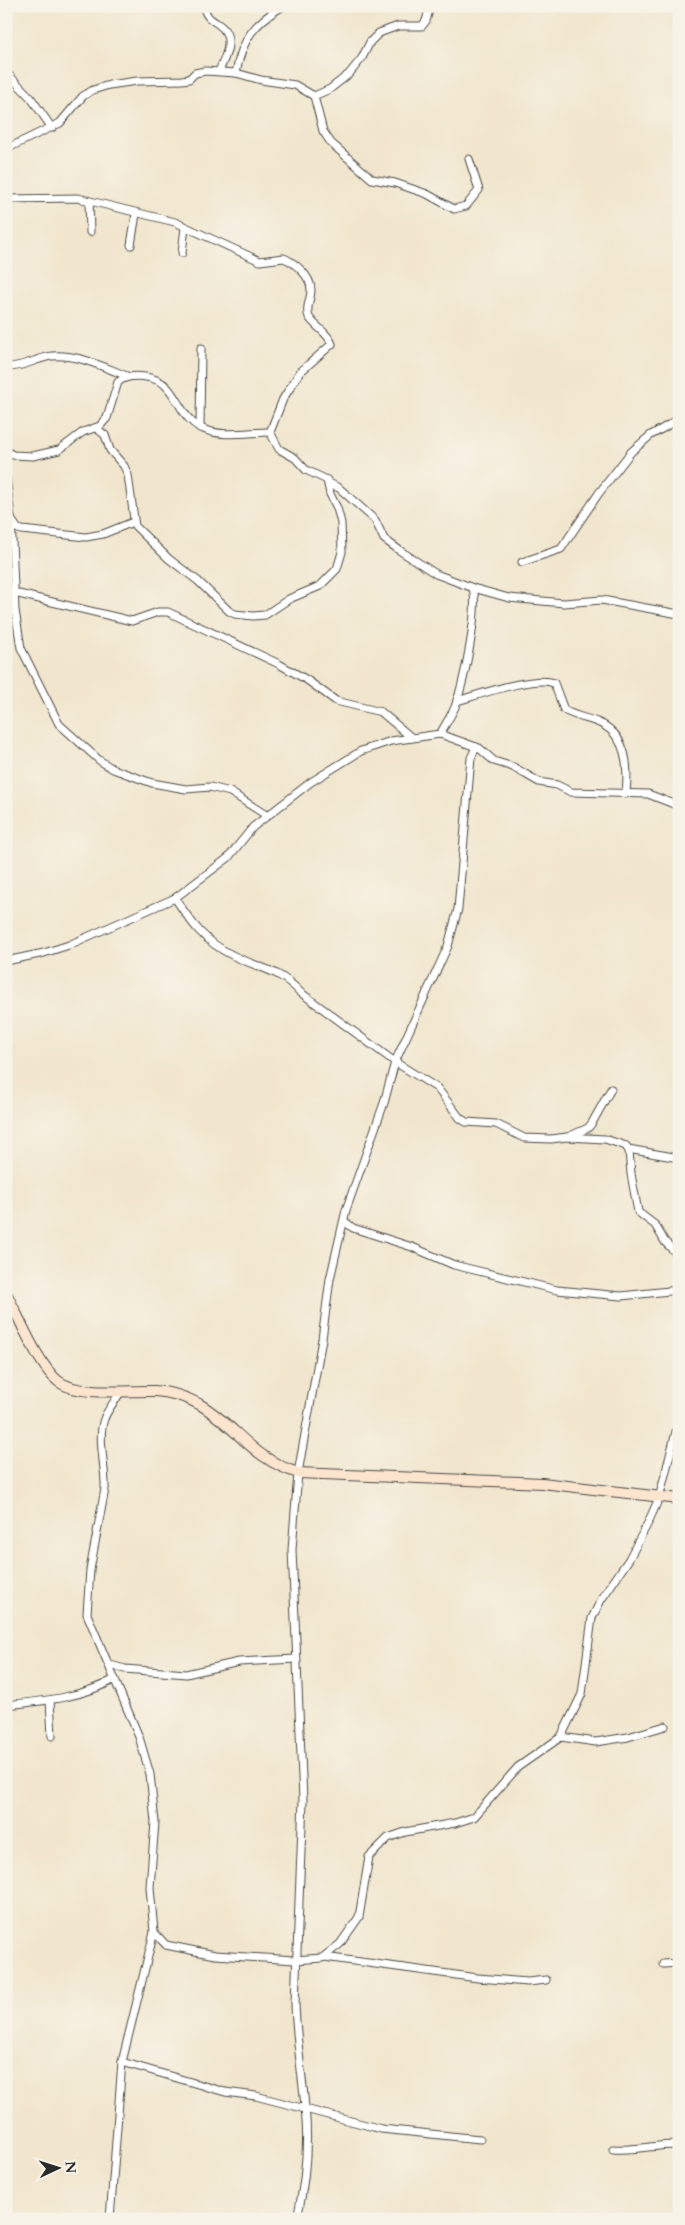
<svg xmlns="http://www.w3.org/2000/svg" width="685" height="2225" font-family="Cardo,serif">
<rect width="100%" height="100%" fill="#f7f3e8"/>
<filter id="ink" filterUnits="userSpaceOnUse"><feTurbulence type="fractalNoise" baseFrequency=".02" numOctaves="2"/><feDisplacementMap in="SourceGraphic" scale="10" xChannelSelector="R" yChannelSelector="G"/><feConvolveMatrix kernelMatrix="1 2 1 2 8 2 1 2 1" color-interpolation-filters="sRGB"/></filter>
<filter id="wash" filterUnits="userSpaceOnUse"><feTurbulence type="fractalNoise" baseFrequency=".0096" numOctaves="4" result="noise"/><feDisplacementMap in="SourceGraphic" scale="20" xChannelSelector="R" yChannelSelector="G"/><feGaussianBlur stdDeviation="1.12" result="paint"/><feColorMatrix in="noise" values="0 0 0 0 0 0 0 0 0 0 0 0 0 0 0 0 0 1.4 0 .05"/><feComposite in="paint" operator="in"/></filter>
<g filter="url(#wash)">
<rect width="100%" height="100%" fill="#f1e6cd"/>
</g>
<g filter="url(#ink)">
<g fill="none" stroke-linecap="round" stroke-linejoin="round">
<g stroke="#494743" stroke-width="9">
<g id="street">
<path d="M 204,6 C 205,16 210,19 218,24 C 236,36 226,56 219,71"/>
<path d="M 6,72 L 31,98 L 52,128"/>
<path d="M 236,73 C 242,39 254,23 283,6"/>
<path d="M 314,96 L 323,131 L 331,143 L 372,179 L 395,183 L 427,194 L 454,209 L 466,206 L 479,190 L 469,159"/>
<path d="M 6,149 L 60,123 L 83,96 L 93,90 L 109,85 L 137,81 L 182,80 L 189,79 L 195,73 L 205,71 L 236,73 L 261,80 L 295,85 L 314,96 L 330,89 L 349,74 L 362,58 L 370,42 L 379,33 L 398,26 L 422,26 L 426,21 L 430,6"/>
<path d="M 6,199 L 78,198 L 175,222 L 260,261 L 284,258 C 295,263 311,276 311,290 C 311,299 305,308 309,317 C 315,327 328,332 332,344 L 300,372 L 283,399 L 270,432 L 279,449 L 295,458 L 306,470 L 327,480 L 330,494 L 337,508 L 341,523 L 342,552 L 337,569 L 320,586 L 289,599 L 265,615 L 253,616 L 235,614 L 229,611 L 198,581 L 169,559 L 135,526 L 128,475 L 124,466 L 110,450 L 105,435 L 96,428"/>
<path d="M 89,201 L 90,232"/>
<path d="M 131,245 L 136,214"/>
<path d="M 182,253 L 185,227"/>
<path d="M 6,367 C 23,368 36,358 52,356 C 78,354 103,367 127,376"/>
<path d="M 200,428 L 201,348"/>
<path d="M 6,451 L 13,455 L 33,456 L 59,450 L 83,432 L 100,426 L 107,418 L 118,382 C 130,372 157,376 167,387 C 179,400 184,420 201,428 C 220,438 249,432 270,432"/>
<path d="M 6,477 L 11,518 L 15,610 L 21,648 L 59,724 L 99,760 L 113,769 L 152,783 L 186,789 L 210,787 L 230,792 L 266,815"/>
<path d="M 329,483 L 339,488 L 375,520 L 384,539 L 399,550 L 436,574 L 473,588 C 479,612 464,682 455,707 C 451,716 445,725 440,734"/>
<path d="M 11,519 L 18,529 L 22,530 L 86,537 L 103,534 L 133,522"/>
<path d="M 522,562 L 561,549 L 599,493 L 631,452 L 651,435 L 679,419"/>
<path d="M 473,588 L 509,598 L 564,603 L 602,600 L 679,614"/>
<path d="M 6,591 L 132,621 L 158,612 L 168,612 L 279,664 L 307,680 L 336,701 L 381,712 L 412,738"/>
<path d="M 457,701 C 478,695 535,675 554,683 L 564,710 C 574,716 586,718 597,722 C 626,733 629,765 626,792"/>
<path d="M 175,898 C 192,924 204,941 232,955 C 260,969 277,968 300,992 L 395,1062 L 437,1088 L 460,1118 L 466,1122 L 496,1124 L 524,1138 L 551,1139 L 567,1137 L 605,1139 L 626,1146 L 629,1151 L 631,1174 L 638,1212 L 655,1225 L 665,1242 L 679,1256"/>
<path d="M 6,961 L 44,953 L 69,945 L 175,898 L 228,858 L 253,827 L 311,782 L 361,751 L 391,741 L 440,734 L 479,748 L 494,761 L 513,767 L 539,782 L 557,785 L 571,792 L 648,794 L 679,806"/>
<path d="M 570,1136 L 588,1128 L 592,1123 L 611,1089"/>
<path d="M 626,1146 L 628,1149 L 679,1158"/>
<path d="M 344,1221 L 353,1228 L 412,1247 L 454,1265 L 557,1290 L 621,1296 L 679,1290"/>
<path d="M 110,1665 L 125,1669 L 186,1674 L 239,1662 L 296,1659"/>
<path d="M 50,1700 L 52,1736"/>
<path d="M 6,1705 C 44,1701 81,1698 115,1679"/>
<path d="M 561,1737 L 596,1742 L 628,1737 L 665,1726"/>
<path d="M 154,1932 L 166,1945 L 215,1955 L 295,1960 L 322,1958 L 340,1944 L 359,1917 L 369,1857 L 388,1838 L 405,1832 L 455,1823 L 474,1817 L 518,1767 L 561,1737 L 582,1694 L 592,1618 L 601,1600 L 629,1559 L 648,1523 L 659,1498 L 679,1420"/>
<path d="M 324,1957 L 478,1978 L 528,1982 L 546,1980"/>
<path d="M 663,1964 L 679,1963"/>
<path d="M 122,2062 L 225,2092 L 256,2096 L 381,2129 L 480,2139"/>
<path d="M 613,2149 C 635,2151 657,2144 679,2145"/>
<path d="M 110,2219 L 122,2062 L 154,1932 L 150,1887 L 155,1822 L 150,1774 L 139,1737 L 87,1614 L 90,1570 L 105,1489 C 106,1468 97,1438 104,1419 C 107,1410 115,1401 120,1393"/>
<path d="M 297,2219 C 305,2183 309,2144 305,2107 C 302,2072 296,2038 295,2003 L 303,1800 L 292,1550 L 298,1473 L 322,1339 L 330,1279 L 346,1210 L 384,1103 L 395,1062 L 448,946 L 458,909 L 471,758 L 476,747"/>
</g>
</g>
<g stroke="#494743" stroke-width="12">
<path id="secondary" d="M 6,1293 C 18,1315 39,1367 58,1381 C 78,1397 130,1390 155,1391 C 170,1392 186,1397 199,1404 C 237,1426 252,1459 298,1473 L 542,1483 L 679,1499"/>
</g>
<use href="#street" stroke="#fff" stroke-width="7"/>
<use href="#secondary" stroke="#fce5cf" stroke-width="10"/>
</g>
</g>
<rect width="685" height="2225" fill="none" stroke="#f7f3e8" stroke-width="25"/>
<g transform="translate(58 2168) rotate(86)" stroke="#f7f3e8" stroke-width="4" paint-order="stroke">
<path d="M0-4L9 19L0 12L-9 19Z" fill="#2b2b2b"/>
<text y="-8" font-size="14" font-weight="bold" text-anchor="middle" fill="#2b2b2b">N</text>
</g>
</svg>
